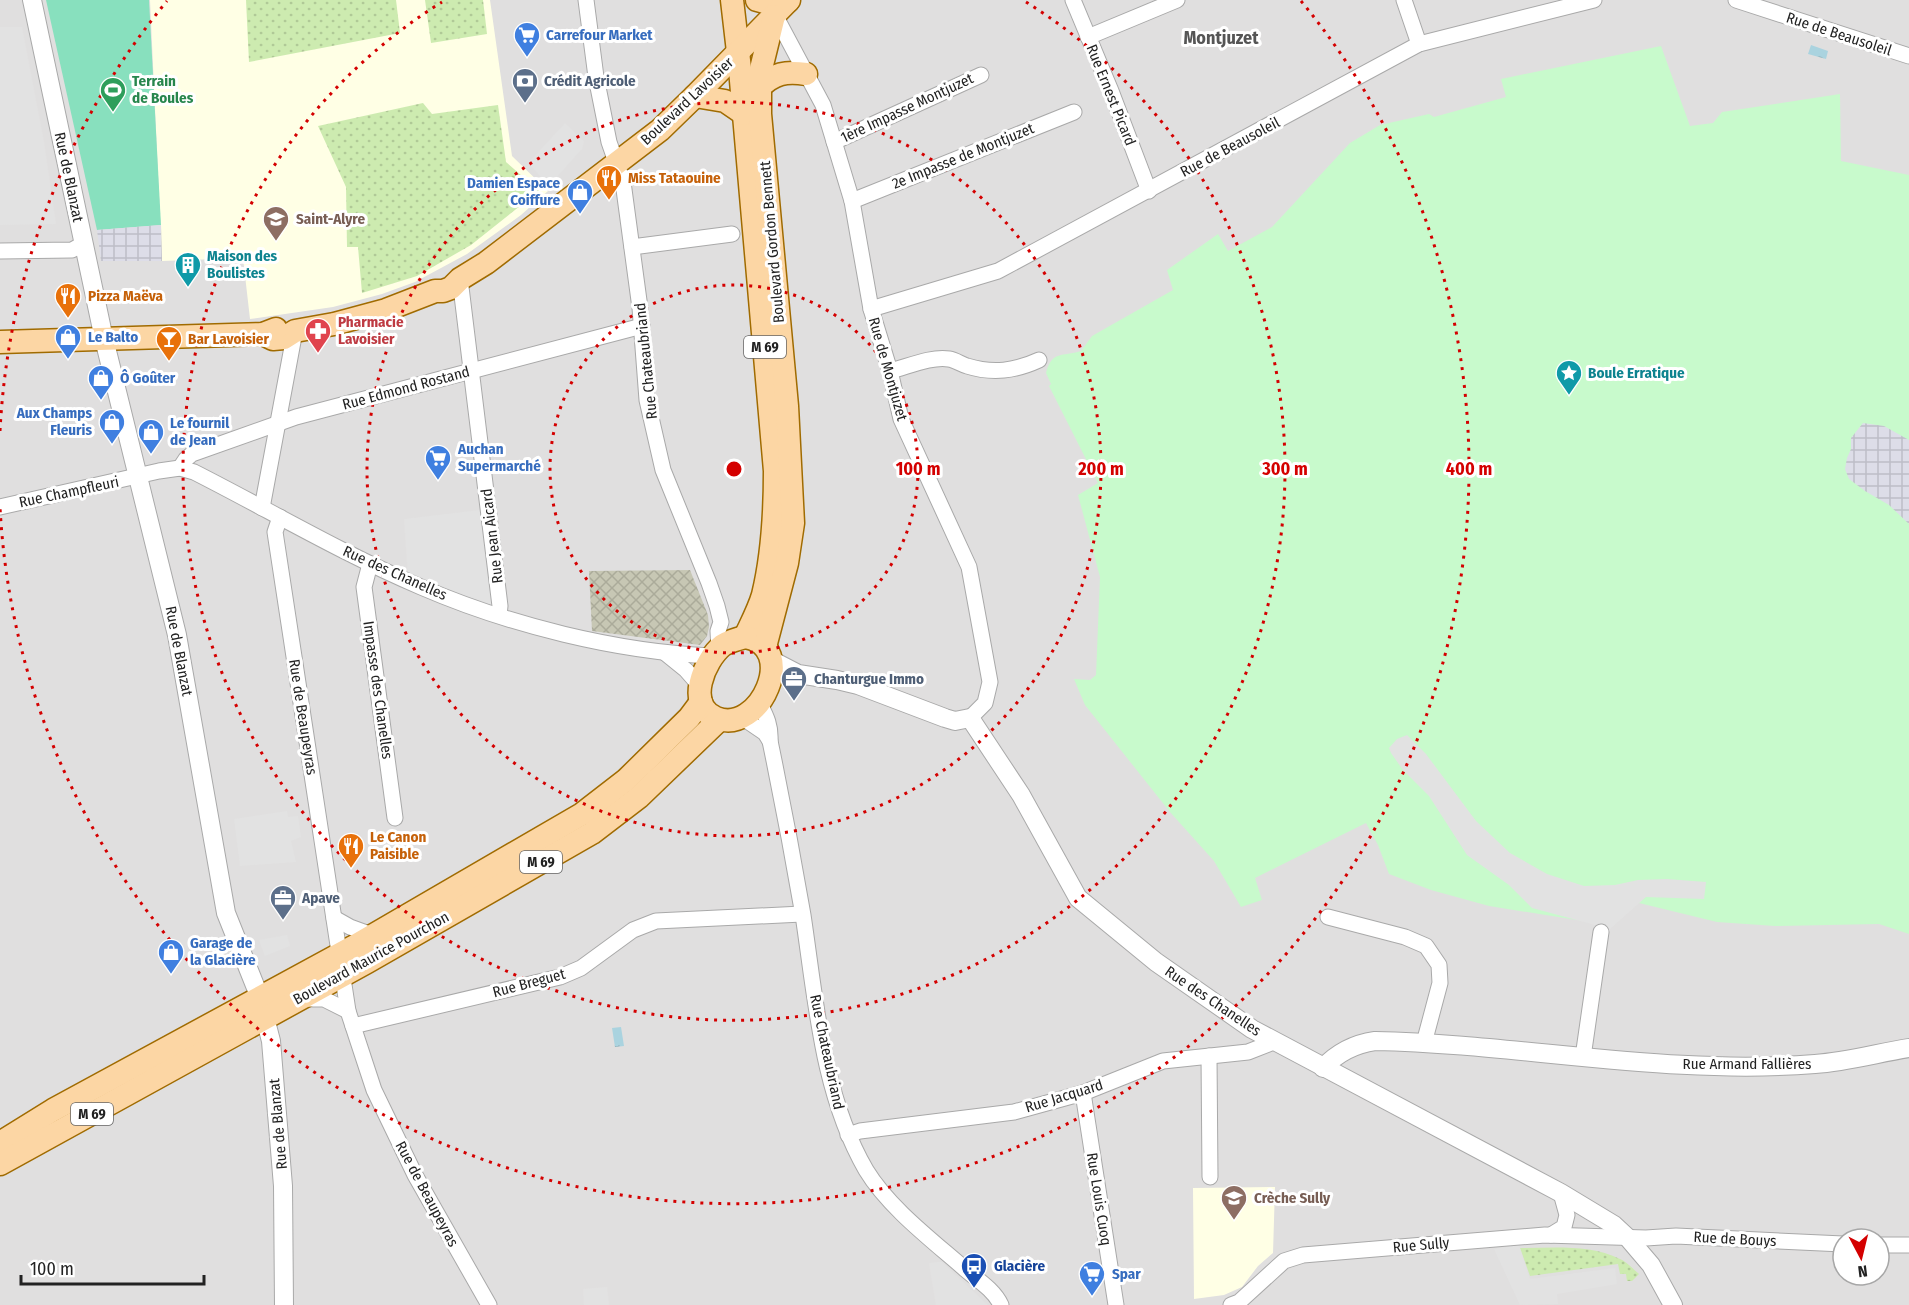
<svg xmlns="http://www.w3.org/2000/svg" width="1909" height="1305" font-family="'Fira Sans Condensed',sans-serif">
<defs>
<pattern id="construction-cross-hatch" width="8" height="8" patternUnits="userSpaceOnUse" patternTransform="scale(1.5)"><rect width="8" height="8" fill="#c7c7b4"/><path d="M0 0l8 8M0 8l8-8" fill="none" stroke="#abab9a"/></pattern>
<pattern id="grass-dots" width="8" height="8" patternUnits="userSpaceOnUse" patternTransform="scale(1.5)"><rect width="8" height="8" fill="#cdebb0"/><path d="M2 2h.1M6 6h.1" fill="none" stroke="#b0c997" stroke-width="1.8" stroke-linecap="round"/></pattern>
<pattern id="plaza-grid" width="8" height="8" patternUnits="userSpaceOnUse" patternTransform="scale(1.5)"><rect width="8" height="8" fill="#dddde8"/><path d="M0 4h8M4 0v8" fill="none" stroke="#bdbdc7"/></pattern>
<pattern id="water-ripples" width="26" height="14" patternUnits="userSpaceOnUse" patternTransform="scale(1.5)"><rect width="26" height="14" fill="#aad3df"/><path d="M2 4q2-2 4 0t4 0M15 11q2-2 4 0t4 0" fill="none" stroke="#92b5bf"/></pattern>
</defs>
<rect width="100%" height="100%" fill="#f2efe9"/>
<path fill="#e0dfdf" fill-rule="evenodd" d="M 0,0 L 1909,0 L 1909,1305 L 0,1305 ZM 1843,1239 L 1879,1239 L 1879,1275 L 1843,1275 Z"/>
<g fill="#ffffe5">
<path d="M 150,0 L 490,0 L 512,156 L 548,191 L 521,215 L 467,254 L 415,282 L 382,294 L 333,307 L 250,319 L 243,258 L 162,261 Z"/>
<path d="M 1275,1187 L 1273,1253 L 1258,1266 L 1242,1287 L 1224,1295 L 1194,1299 L 1193,1188 Z"/>
</g>
<path fill="url(#construction-cross-hatch)" d="M 690,570 L 708,615 L 709,627 L 707,636 L 700,645 L 592,631 L 589,571 Z"/>
<g fill="url(#grass-dots)">
<path d="M 246,0 L 396,0 L 400,33 L 249,62 Z"/>
<path d="M 425,0 L 483,0 L 487,34 L 431,43 Z"/>
<path d="M 423,103 L 432,114 L 498,105 L 506,162 L 539,191 L 471,245 L 417,276 L 362,293 L 358,247 L 347,247 L 346,187 L 318,126 Z"/>
<path d="M 1520,1248 C 1553,1248 1590,1244 1620,1259 C 1627,1262 1633,1269 1639,1274 L 1632,1281 L 1627,1281 L 1626,1274 L 1620,1274 L 1618,1264 L 1530,1276 Z"/>
</g>
<path fill="#c8facc" d="M 1661,46 L 1690,126 L 1713,123 L 1722,112 L 1840,94 L 1841,161 L 1909,175 L 1909,934 L 1879,924 L 1775,926 L 1717,922 L 1639,903 L 1602,924 L 1489,906 L 1431,890 L 1389,874 L 1378,845 L 1366,823 L 1255,878 L 1262,900 L 1241,907 L 1214,861 L 1170,812 L 1085,705 L 1074,679 L 1090,680 L 1096,675 L 1100,577 L 1078,495 L 1098,483 L 1049,386 L 1051,384 L 1046,373 C 1052,350 1062,357 1081,351 L 1092,336 L 1173,290 L 1167,270 L 1218,234 L 1228,251 L 1272,227 L 1350,143 L 1380,125 L 1429,114 L 1434,117 L 1506,97 L 1501,79 Z"/>
<path fill="#88e0be" d="M 46,0 L 149,0 L 161,225 L 97,230 Z"/>
<g fill="#e2e2e2">
<path d="M 0,27 L 22,27 L 44,142 L 56,224 L 0,225 Z"/>
<path d="M 565,123 L 584,141 L 582,149 L 549,186 L 528,163 Z"/>
<path d="M 480,510 L 492,605 L 408,577 L 404,519 Z"/>
<path d="M 1407,735 L 1426,754 L 1476,821 L 1510,853 L 1547,874 L 1584,886 L 1615,885 L 1638,880 L 1667,879 L 1706,882 L 1704,899 L 1646,897 L 1610,929 L 1532,908 L 1509,885 L 1467,855 L 1429,796 L 1403,770 L 1391,753 L 1389,748 L 1397,739 Z"/>
<path d="M 287,811 L 288,817 L 298,816 L 301,837 L 291,841 L 296,862 L 240,866 L 234,819 Z"/>
<path d="M 287,935 L 290,946 L 265,956 L 259,940 Z"/>
<path d="M 1519,1245 L 1530,1279 L 1615,1268 L 1617,1284 L 1557,1294 L 1558,1304 L 1520,1305 L 1494,1249 Z"/>
<path d="M 938,1262 L 942,1262 L 988,1305 L 936,1305 L 929,1263 Z"/>
<path d="M 607,1287 L 609,1305 L 584,1305 L 583,1289 Z"/>
</g>
<g fill="url(#plaza-grid)">
<path d="M 161,225 L 162,261 L 101,261 L 97,230 Z"/>
<path d="M 1863,423 L 1884,426 L 1909,440 L 1909,524 L 1889,505 L 1865,491 L 1849,479 L 1845,469 L 1847,458 L 1851,449 L 1851,438 Z"/>
</g>
<g fill="url(#water-ripples)">
<path d="M 1811,45 L 1828,51 L 1826,59 L 1808,54 Z"/>
<path d="M 621,1027 L 624,1046 L 615,1047 L 612,1028 Z"/>
</g>
<g fill="none" stroke-linecap="round" stroke-linejoin="round">
<g stroke="#a9a9a9" stroke-width="17">
<g id="minor">
<path d="M 586,0 L 596,77 L 609,142 L 623,182 L 640,308 L 647,400 L 663,470 L 709,583 L 717,606 L 721,622 L 718,631 L 719,649"/>
<path d="M 1073,0 L 1111,91 L 1149,191"/>
<path d="M 1404,0 L 1419,44"/>
<path d="M 1736,0 L 1909,56"/>
<path d="M 775,15 L 823,105 L 852,201 L 871,309 L 890,371 L 901,419 L 969,567 L 990,682 L 985,703 L 970,718"/>
<path d="M 1088,37 L 1177,0"/>
<path d="M 834,142 L 981,75"/>
<path d="M 852,201 L 1074,112"/>
<path d="M 632,247 L 732,234"/>
<path d="M 0,251 L 72,250 L 83,244"/>
<path d="M 460,279 L 500,606 L 499,615"/>
<path d="M 871,309 L 998,271 L 1419,44 L 1594,0"/>
<path d="M 890,371 C 907,367 931,356 949,359 C 955,360 961,364 967,366 C 993,374 1015,371 1039,360"/>
<path d="M 180,468 L 186,459 L 192,454 L 296,417 L 642,326"/>
<path d="M 0,507 L 159,471 L 180,468 L 194,472 C 269,510 343,554 421,587 C 509,625 617,652 712,656"/>
<path d="M 262,508 L 295,331"/>
<path d="M 280,517 L 275,532 L 348,1011 L 374,1090 L 415,1175 L 489,1305"/>
<path d="M 370,564 L 364,587 L 395,818"/>
<path d="M 665,653 L 686,670 L 700,686"/>
<path d="M 759,702 C 766,716 771,725 770,741 C 782,799 793,857 803,915 C 816,1001 822,1094 866,1170 C 889,1208 933,1241 966,1270 C 978,1280 994,1290 1001,1305"/>
<path d="M 743,718 L 765,733 L 770,741"/>
<path d="M 1328,917 L 1405,937 L 1426,946 L 1439,965 L 1440,983 L 1424,1043"/>
<path d="M 334,918 L 350,927 L 372,935"/>
<path d="M 303,999 L 324,999 L 348,1011"/>
<path d="M 353,1026 L 560,977 L 581,968 L 633,930 L 656,921 L 802,914"/>
<path d="M 1209,1056 L 1210,1177"/>
<path d="M 1583,1057 L 1601,932"/>
<path d="M 1083,1093 L 1116,1305"/>
<path d="M 848,1135 L 860,1131 L 1014,1112 L 1083,1093 L 1163,1061 L 1248,1052 L 1276,1041"/>
<path d="M 1551,1235 L 1564,1227 L 1567,1215 L 1561,1193"/>
<path d="M 1879,1245 L 1909,1245"/>
<path d="M 1231,1305 L 1239,1302 L 1284,1261 L 1303,1255 L 1545,1235 L 1646,1238 L 1676,1236 L 1843,1244"/>
</g>
</g>
<g stroke="#a9a9a9" stroke-width="20">
<g id="tertiary">
<path d="M 32,0 L 104,339 L 177,635 L 226,913 L 260,998 L 271,1041 L 283,1186 L 284,1305"/>
<path d="M 771,660 L 798,674 L 837,680 L 858,685 L 945,718 L 955,721 L 970,718 L 1021,795 L 1078,898 L 1156,962 L 1252,1029 L 1561,1193 L 1614,1225 L 1628,1238 L 1651,1265 L 1673,1305"/>
<path d="M 1323,1068 C 1337,1053 1354,1044 1375,1041 C 1521,1044 1668,1076 1815,1064 C 1846,1062 1878,1053 1909,1048"/>
</g>
</g>
<g stroke="#a06b00" stroke-width="25">
<g id="primary">
<path d="M 732,0 L 740,69 L 775,471 C 775,512 773,554 763,595 C 759,609 751,624 745,637"/>
<path d="M 757,0 L 768,3 L 788,1"/>
<path d="M 759,88 C 774,73 786,71 806,74"/>
<path d="M 695,96 L 725,101 L 744,114"/>
<path d="M 263,334 L 273,339 L 284,338 L 295,331 L 334,324 L 386,310 L 435,291 L 443,291 L 451,288 L 460,279 L 486,263 L 660,130 L 695,96 L 789,0"/>
<path d="M 0,342 L 263,334 L 276,329"/>
<path d="M 745,637 C 800,646 760,736 716,718 C 685,706 704,660 723,645 C 730,641 737,639 745,637 Z"/>
<path d="M 765,647 L 787,563 L 793,523 L 787,406 L 760,114 L 760,73 L 774,16"/>
<path d="M 0,1143 L 53,1110 L 353,947 L 582,814 L 626,780 L 689,718 L 701,702"/>
<path d="M 0,1164 L 367,962 L 592,833 L 639,797 L 719,720"/>
</g>
</g>
<use href="#minor" stroke="#fff" stroke-width="15"/>
<use href="#tertiary" stroke="#fff" stroke-width="18"/>
<use href="#primary" stroke="#fcd6a4" stroke-width="22"/>
</g>
<g fill="none" stroke="#d40000" stroke-width="3" stroke-dasharray="3 6">
<circle cx="734" cy="469" r="184"/>
<circle cx="734" cy="469" r="367"/>
<path d="M1026 2A551 551 0 1 1 442 2"/>
<path d="M0 431A735 735 0 0 1 167 1M1301 1A735 735 0 1 1 0 507"/>
</g>
<defs>
<g id="supermarket-pin" transform="scale(1.35)"><path d="M0 17L-7.5 6A9.5 9.5 0 1 1 7.5 6Z" fill="#3f7fe0" stroke="#fff"/><path d="M-6-5.5h2.5l.6 2H6L4.5 2H-2.5L-4.4-4H-6ZM-1.5 3.2a1.3 1.3 0 1 0 .1 0ZM3 3.2a1.3 1.3 0 1 0 .1 0Z" fill="#fff"/></g>
<g id="bank-pin" transform="scale(1.35)"><path d="M0 17L-7.5 6A9.5 9.5 0 1 1 7.5 6Z" fill="#5c6f8a" stroke="#fff"/><path d="M-6-4H6V4H-6ZM0-2.3a2.3 2.3 0 1 0 0 4.6a2.3 2.3 0 1 0 0-4.6Z" fill="#fff"/></g>
<g id="stadium-pin" transform="scale(1.35)"><path d="M0 17L-7.5 6A9.5 9.5 0 1 1 7.5 6Z" fill="#2e9e5b" stroke="#fff"/><path d="M0-5a6.5 5 0 1 0 0 10a6.5 5 0 1 0 0-10ZM-3.5-1.8h7v3.6h-7Z" fill="#fff"/></g>
<g id="restaurant-pin" transform="scale(1.35)"><path d="M0 17L-7.5 6A9.5 9.5 0 1 1 7.5 6Z" fill="#e8710a" stroke="#fff"/><path d="M-5-6h1v4h1v-4h1v4h1v-4h1v5L-1.5 .5V6h-2V.5L-5-1ZM5-6V6H3V1.5H1.5Q1.5-4 5-6Z" fill="#fff"/></g>
<g id="shop-pin" transform="scale(1.35)"><path d="M0 17L-7.5 6A9.5 9.5 0 1 1 7.5 6Z" fill="#3f7fe0" stroke="#fff"/><path d="M-5-2.5h2.3a2.7 3.5 0 0 1 5.4 0H5L5.5 6h-11ZM-1.5-2.5h3a1.5 2.3 0 0 0-3 0Z" fill="#fff"/></g>
<g id="school-pin" transform="scale(1.35)"><path d="M0 17L-7.5 6A9.5 9.5 0 1 1 7.5 6Z" fill="#8d6e63" stroke="#fff"/><path d="M0-5L7-2L0 1L-7-2ZM-4 1L0 2.5L4 1V4Q0 6-4 4Z" fill="#fff"/></g>
<g id="building-pin" transform="scale(1.35)"><path d="M0 17L-7.5 6A9.5 9.5 0 1 1 7.5 6Z" fill="#0f9aa8" stroke="#fff"/><path d="M-4-6H4V6H1V3H-1V6H-4ZM-2.5-4.3h1.7v1.8h-1.7ZM.8-4.3h1.7v1.8H.8ZM-2.5-1h1.7V.8h-1.7ZM.8-1h1.7V.8H.8Z" fill="#fff"/></g>
<g id="pharmacy-pin" transform="scale(1.35)"><path d="M0 17L-7.5 6A9.5 9.5 0 1 1 7.5 6Z" fill="#e0444e" stroke="#fff"/><path d="M-2-6h4v4h4v4h-4v4h-4v-4h-4v-4h4Z" fill="#fff"/></g>
<g id="bar-pin" transform="scale(1.35)"><path d="M0 17L-7.5 6A9.5 9.5 0 1 1 7.5 6Z" fill="#e8710a" stroke="#fff"/><path d="M-6-5H6L.8 .8V4.5H3.5V6h-7V4.5H-.8V.8Z" fill="#fff"/></g>
<g id="sight-pin" transform="scale(1.35)"><path d="M0 17L-7.5 6A9.5 9.5 0 1 1 7.5 6Z" fill="#0f9aa8" stroke="#fff"/><path d="M0-6L1.8-2.2L6-1.7L2.9 1.2L3.7 5.4L0 3.3L-3.7 5.4L-2.9 1.2L-6-1.7L-1.8-2.2Z" fill="#fff"/></g>
<g id="office-pin" transform="scale(1.35)"><path d="M0 17L-7.5 6A9.5 9.5 0 1 1 7.5 6Z" fill="#5c6f8a" stroke="#fff"/><path d="M-6-3h4V-5.5h4V-3h4V5H-6ZM-1-4.5V-3h2v-1.5ZM-6 0V1H6V0Z" fill="#fff"/></g>
<g id="bus-pin" transform="scale(1.35)"><path d="M0 17L-7.5 6A9.5 9.5 0 1 1 7.5 6Z" fill="#1a4fb4" stroke="#fff"/><path d="M-5-6H5V4H4V6H2V4H-2V6H-4V4H-5ZM-3.5-4V0h7V-4ZM-3.5 1.2v1.5H-2V1.2ZM2 1.2v1.5H3.5V1.2Z" fill="#fff"/></g>
</defs>
<g fill-rule="evenodd">
<use href="#supermarket-pin" x="527" y="35"/>
<use href="#bank-pin" x="525" y="81"/>
<use href="#stadium-pin" x="113" y="90"/>
<use href="#restaurant-pin" x="609" y="178"/>
<use href="#shop-pin" x="580" y="192"/>
<use href="#school-pin" x="276" y="219"/>
<use href="#building-pin" x="188" y="265"/>
<use href="#restaurant-pin" x="68" y="296"/>
<use href="#pharmacy-pin" x="318" y="331"/>
<use href="#shop-pin" x="68" y="337"/>
<use href="#bar-pin" x="169" y="339"/>
<use href="#sight-pin" x="1569" y="373"/>
<use href="#shop-pin" x="101" y="378"/>
<use href="#shop-pin" x="112" y="422"/>
<use href="#shop-pin" x="151" y="432"/>
<use href="#supermarket-pin" x="438" y="458"/>
<use href="#office-pin" x="794" y="679"/>
<use href="#restaurant-pin" x="351" y="846"/>
<use href="#office-pin" x="283" y="898"/>
<use href="#shop-pin" x="171" y="952"/>
<use href="#school-pin" x="1234" y="1198"/>
<use href="#bus-pin" x="974" y="1266"/>
<use href="#supermarket-pin" x="1092" y="1274"/>
</g>
<g text-anchor="middle" dominant-baseline="central" stroke-width="6" stroke-linejoin="round" paint-order="stroke">
<g fill="#fff" stroke="#646464" stroke-width="1.5">
<rect x="744" y="336" width="42" height="22" rx="4.5"/>
<rect x="520" y="851" width="42" height="22" rx="4.5"/>
<rect x="71" y="1103" width="42" height="22" rx="4.5"/>
</g>
<g font-size="14" font-weight="bold" fill="#222">
<text x="765" y="347">M 69</text>
<text x="541" y="862">M 69</text>
<text x="92" y="1114">M 69</text>
</g>
<g font-size="15" fill="#222" stroke="#fff">
<text transform="translate(1839 34) rotate(18)">Rue de Beausoleil</text>
<text transform="translate(1111 95) rotate(68)">Rue Ernest Picard</text>
<text transform="translate(687 101) rotate(-43)">Boulevard Lavoisier</text>
<text transform="translate(907 108) rotate(-25)">1ère Impasse Montjuzet</text>
<text transform="translate(1230 147) rotate(-28)">Rue de Beausoleil</text>
<text transform="translate(963 156) rotate(-22)">2e Impasse de Montjuzet</text>
<text transform="translate(69 177) rotate(78)">Rue de Blanzat</text>
<text transform="translate(772 242) rotate(-95)">Boulevard Gordon Bennett</text>
<text transform="translate(646 361) rotate(-96)">Rue Chateaubriand</text>
<text transform="translate(888 369) rotate(74)">Rue de Montjuzet</text>
<text transform="translate(406 388) rotate(-15)">Rue Edmond Rostand</text>
<text transform="translate(69 492) rotate(-12)">Rue Champfleuri</text>
<text transform="translate(492 536) rotate(-97)">Rue Jean Aicard</text>
<text transform="translate(395 573) rotate(24)">Rue des Chanelles</text>
<text transform="translate(179 651) rotate(79)">Rue de Blanzat</text>
<text transform="translate(378 690) rotate(82)">Impasse des Chanelles</text>
<text transform="translate(303 717) rotate(81)">Rue de Beaupeyras</text>
<text transform="translate(371 958) rotate(-29)">Boulevard Maurice Pourchon</text>
<text transform="translate(529 983) rotate(-15)">Rue Breguet</text>
<text transform="translate(1213 1001) rotate(34)">Rue des Chanelles</text>
<text transform="translate(827 1052) rotate(78)">Rue Chateaubriand</text>
<text x="1747" y="1064">Rue Armand Fallières</text>
<text transform="translate(1064 1096) rotate(-17)">Rue Jacquard</text>
<text transform="translate(278 1124) rotate(-95)">Rue de Blanzat</text>
<text transform="translate(427 1194) rotate(62)">Rue de Beaupeyras</text>
<text transform="translate(1099 1199) rotate(81)">Rue Louis Cuoq</text>
<text transform="translate(1735 1239) rotate(3)">Rue de Bouys</text>
<text transform="translate(1421 1245) rotate(-5)">Rue Sully</text>
</g>
<g font-size="15" font-weight="bold" fill="#366cbe" stroke="#fff" text-anchor="start">
<text x="546" y="35">Carrefour Market</text>
<text x="560" y="183" text-anchor="end">Damien Espace<tspan x="560" dy="17">Coiffure</tspan></text>
<text x="88" y="337">Le Balto</text>
<text x="120" y="378">Ô Goûter</text>
<text x="92" y="413" text-anchor="end">Aux Champs<tspan x="92" dy="17">Fleuris</tspan></text>
<text x="170" y="423">Le fournil<tspan x="170" dy="17">de Jean</tspan></text>
<text x="458" y="449">Auchan<tspan x="458" dy="17">Supermarché</tspan></text>
<text x="190" y="943">Garage de<tspan x="190" dy="17">la Glacière</tspan></text>
<text x="1112" y="1274">Spar</text>
</g>
<g font-size="15" font-weight="bold" fill="#27864d" stroke="#fff" text-anchor="start">
<text x="132" y="81">Terrain<tspan x="132" dy="17">de Boules</tspan></text>
</g>
<g font-size="15" font-weight="bold" fill="#4e5e75" stroke="#fff" text-anchor="start">
<text x="544" y="81">Crédit Agricole</text>
<text x="814" y="679">Chanturgue Immo</text>
<text x="302" y="898">Apave</text>
</g>
<g font-size="15" font-weight="bold" fill="#c56008" stroke="#fff" text-anchor="start">
<text x="628" y="178">Miss Tataouine</text>
<text x="88" y="296">Pizza Maëva</text>
<text x="188" y="339">Bar Lavoisier</text>
<text x="370" y="837">Le Canon<tspan x="370" dy="17">Paisible</tspan></text>
</g>
<g font-size="15" font-weight="bold" fill="#785e54" stroke="#fff" text-anchor="start">
<text x="296" y="219">Saint-Alyre</text>
<text x="1254" y="1198">Crèche Sully</text>
</g>
<g font-size="15" font-weight="bold" fill="#0d838f" stroke="#fff" text-anchor="start">
<text x="207" y="256">Maison des<tspan x="207" dy="17">Boulistes</tspan></text>
<text x="1588" y="373">Boule Erratique</text>
</g>
<g font-size="15" font-weight="bold" fill="#be3a42" stroke="#fff" text-anchor="start">
<text x="338" y="322">Pharmacie<tspan x="338" dy="17">Lavoisier</tspan></text>
</g>
<g font-size="15" font-weight="bold" fill="#164399" stroke="#fff" text-anchor="start">
<text x="994" y="1266">Glacière</text>
</g>
<g font-size="18" font-weight="bold" fill="#555" stroke="#fff">
<text x="1221" y="38">Montjuzet</text>
</g>
</g>
<circle cx="734" cy="469" r="9" fill="#d40000" stroke="#fff" stroke-width="3"/>
<g font-size="18" text-anchor="middle" font-weight="bold" fill="#d40000" stroke="#fff" stroke-width="6" stroke-linejoin="round" paint-order="stroke">
<text x="918" y="475">100 m</text>
<text x="1101" y="475">200 m</text>
<text x="1285" y="475">300 m</text>
<text x="1469" y="475">400 m</text>
</g>
<g transform="translate(1861 1257) rotate(173)"><circle r="28" fill="#ffffff" stroke="#a7a7a7" stroke-width="1.5"/>
<path d="M0-4.5L10 22L0 15L-10 22Z" fill="#d40000"/>
<text y="-9" font-size="16" font-weight="bold" text-anchor="middle" fill="#222222">N</text>
</g>
<path d="M21 1275v9h183v-9" fill="none" stroke="#222222" stroke-width="3"/>
<text x="30" y="1275" font-size="18" fill="#222222" stroke="#ffffff" stroke-width="4.5" paint-order="stroke">100 m</text>
</svg>
